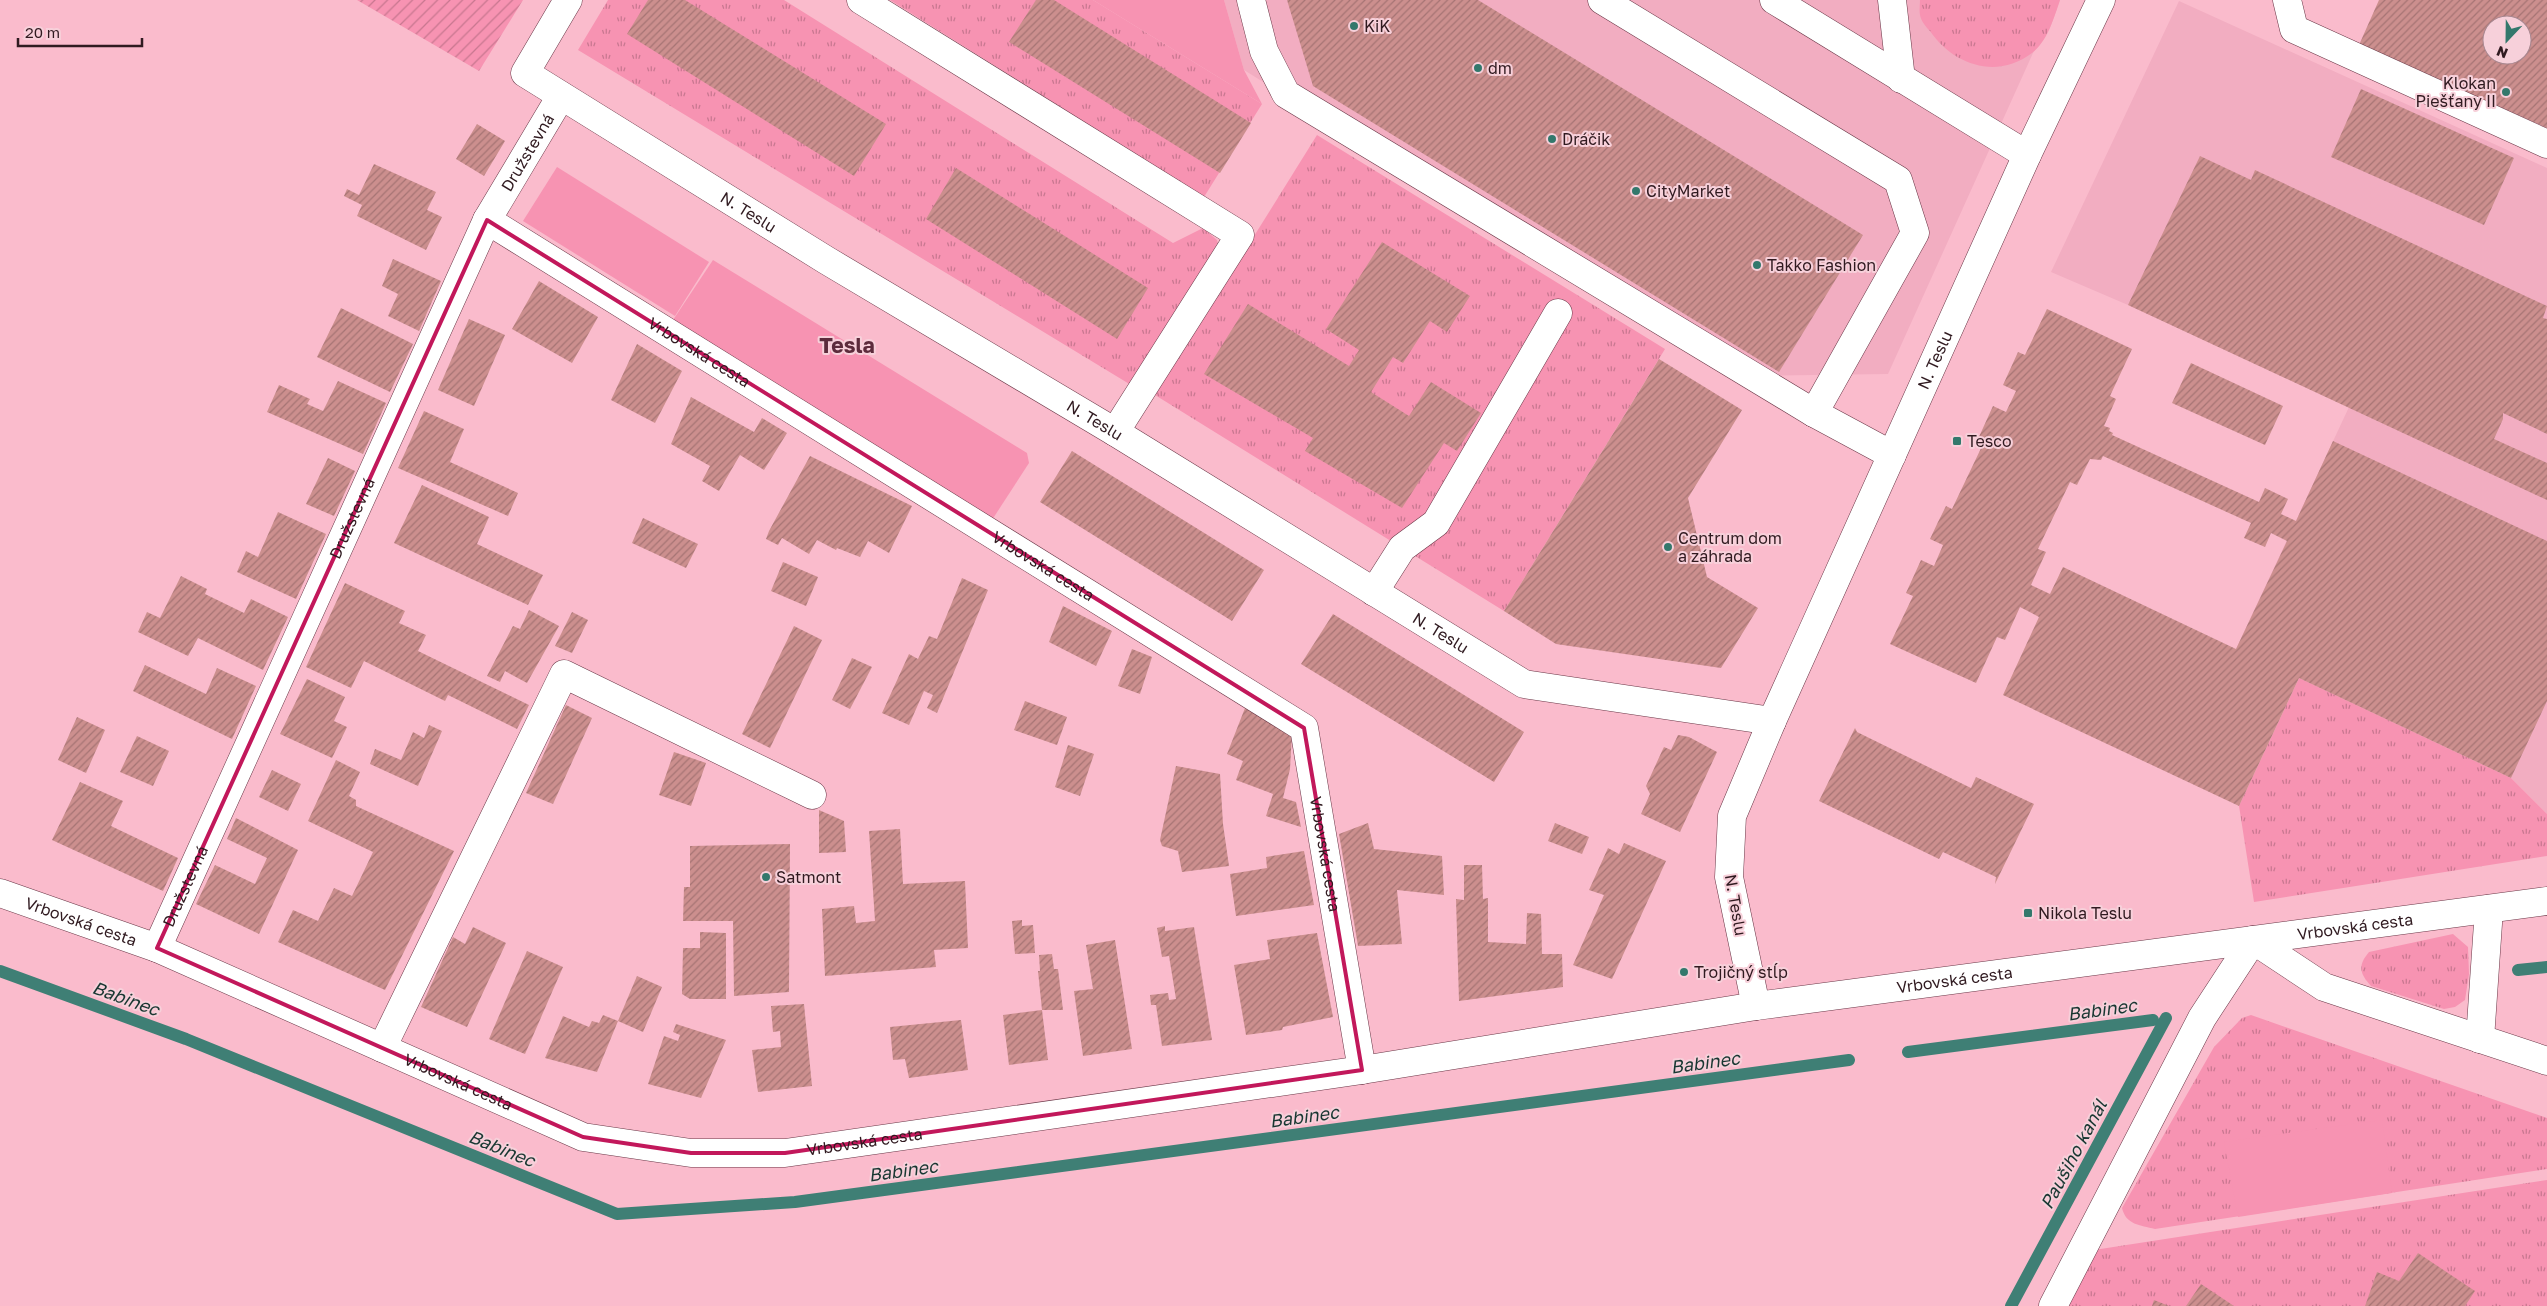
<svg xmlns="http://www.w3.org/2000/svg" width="2547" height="1306" font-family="'Golos Text',sans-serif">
<defs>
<pattern id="grass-tufts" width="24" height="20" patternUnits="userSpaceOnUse" patternTransform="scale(1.25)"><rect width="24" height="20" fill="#f793b2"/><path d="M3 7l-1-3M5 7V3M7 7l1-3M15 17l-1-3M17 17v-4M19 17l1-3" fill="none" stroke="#c87790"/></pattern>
<pattern id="garden-furrows" width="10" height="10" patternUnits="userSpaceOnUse" patternTransform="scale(1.25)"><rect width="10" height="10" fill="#f793b2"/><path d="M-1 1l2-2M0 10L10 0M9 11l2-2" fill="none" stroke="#c87790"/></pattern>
<pattern id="building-hatch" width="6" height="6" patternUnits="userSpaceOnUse" patternTransform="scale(1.25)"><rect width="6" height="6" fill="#cc8f8e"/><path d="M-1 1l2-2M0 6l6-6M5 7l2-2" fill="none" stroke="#a67474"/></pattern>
</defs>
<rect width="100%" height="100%" fill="#fabbcc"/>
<g fill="#f2adc1">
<path d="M 1224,0 L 2060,0 L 2050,28 L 2033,53 L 1888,374 L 1737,376 L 1244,70 Z"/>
<path d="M 2179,1 L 2547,168 L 2547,814 L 2511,778 L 2236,649 L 2349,407 L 2128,305 L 2051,272 Z"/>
</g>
<g fill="url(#grass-tufts)">
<path d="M 608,0 L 784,0 L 1173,243 L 1203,228 L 1217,240 L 1219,249 L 1131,385 L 578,50 Z"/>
<path d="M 890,0 L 1093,0 L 1262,104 L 1204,197 Z"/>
<path d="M 1920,0 L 2060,0 C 2054,18 2047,42 2032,53 C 1997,80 1953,65 1930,31 C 1926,27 1921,21 1920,15 C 1919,10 1920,5 1920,0 Z"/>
<path d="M 1317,135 L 1665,349 L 1504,611 L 1155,395 Z"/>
<path d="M 2299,678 L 2511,778 L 2547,814 L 2547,856 L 2254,902 L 2239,806 Z"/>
<path d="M 2453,934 L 2468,947 L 2469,974 L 2465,1000 L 2455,1007 L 2444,1009 L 2371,986 C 2359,973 2358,965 2369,952 Z"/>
<path d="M 2251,1015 L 2547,1118 L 2547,1169 L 2155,1229 C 2140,1225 2126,1225 2122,1208 L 2214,1047 L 2242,1018 Z"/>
<path d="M 2547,1180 L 2547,1306 L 2053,1306 L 2081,1252 Z"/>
</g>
<g fill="#f793b2">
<path d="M 1093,0 L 1224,0 L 1244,70 L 1262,104 Z"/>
<path d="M 557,167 L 709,262 L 675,316 L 523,221 Z"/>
<path d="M 713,260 L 1027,453 L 1029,463 L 992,520 L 671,323 Z"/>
<path d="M 2382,1120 L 2392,1193 L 2238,1217 L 2224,1142 Z"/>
</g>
<path fill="url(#garden-furrows)" d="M 357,0 L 523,0 L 479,71 Z"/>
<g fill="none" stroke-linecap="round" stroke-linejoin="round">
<g stroke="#3f7f75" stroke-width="12">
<path d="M 2518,970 L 2547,967"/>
<path d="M 0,971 L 186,1039 L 617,1214 L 795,1202 L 1849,1060"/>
<path d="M 1908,1052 L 2153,1020"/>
<path d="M 2011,1306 L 2166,1018"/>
</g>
</g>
<g fill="url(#building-hatch)" fill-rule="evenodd">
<path d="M 648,0 L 685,0 L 886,124 L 854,176 L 627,34 Z"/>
<path d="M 1036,0 L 1054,0 L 1251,123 L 1220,173 L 1009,42 Z"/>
<path d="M 1287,0 L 1478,0 L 1863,235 L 1779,372 L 1313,86 Z"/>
<path d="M 2379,0 L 2547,0 L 2547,128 L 2359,45 ZM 2492,25 L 2522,25 L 2522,55 L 2492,55 Z"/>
<path d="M 2361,89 L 2514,158 L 2484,225 L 2331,157 Z"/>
<path d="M 477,124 L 505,141 L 484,176 L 456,159 Z"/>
<path d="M 2200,156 L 2251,180 L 2255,170 L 2547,306 L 2543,318 L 2547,319 L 2547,434 L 2503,413 L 2503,419 L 2494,439 L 2547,463 L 2547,500 L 2128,305 Z"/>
<path d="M 374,164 L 436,192 L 427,210 L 442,217 L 426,250 L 357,216 L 362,205 L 344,196 L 347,189 L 359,195 Z"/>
<path d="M 956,168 L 1148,288 L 1117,339 L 926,219 Z"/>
<path d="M 1382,242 L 1470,296 L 1447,332 L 1430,321 L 1403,363 L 1393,357 L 1371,392 L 1409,416 L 1431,382 L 1481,413 L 1457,451 L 1444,443 L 1402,508 L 1305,451 L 1313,438 L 1204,374 L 1248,304 L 1349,366 L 1359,350 L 1326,329 Z"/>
<path d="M 393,259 L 441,281 L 419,331 L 388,316 L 398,294 L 382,286 Z"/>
<path d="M 539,281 L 598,317 L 572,363 L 512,329 Z"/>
<path d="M 341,308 L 413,344 L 390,392 L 317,357 Z"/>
<path d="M 2047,309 L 2132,349 L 2110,396 L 2116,399 L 2104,426 L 2110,428 L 2109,431 L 2113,433 L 2112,435 L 2259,502 L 2265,488 L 2288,499 L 2281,514 L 2296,521 L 2333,441 L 2547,541 L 2547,701 L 2511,778 L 2299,678 L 2239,806 L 2003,695 L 2039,617 L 2020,607 L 2005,640 L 1997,637 L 1976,683 L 1890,644 L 1913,596 L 1906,593 L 1921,560 L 1934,566 L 1943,545 L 1930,539 L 1938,522 L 1946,506 L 1952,509 L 1984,442 L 1978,439 L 1993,406 L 2006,412 L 2016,391 L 2003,385 L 2018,352 L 2025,355 ZM 2103,456 L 2251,523 L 2244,538 L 2265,547 L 2271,533 L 2287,541 L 2236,649 L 2063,567 L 2050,594 L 2031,585 L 2046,552 L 2038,549 L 2070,482 L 2077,485 L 2090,459 L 2101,460 Z"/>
<path d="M 469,319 L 505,335 L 474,406 L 438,390 Z"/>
<path d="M 637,344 L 682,371 L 655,423 L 611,400 Z"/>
<path d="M 1659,359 L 1742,410 L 1688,498 L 1707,577 L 1758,608 L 1721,668 L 1556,644 L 1504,611 Z"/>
<path d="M 2191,363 L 2283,406 L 2265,445 L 2172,403 Z"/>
<path d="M 338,381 L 386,403 L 363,454 L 267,412 L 279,385 L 310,399 L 307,404 L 323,411 Z"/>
<path d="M 691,397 L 754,432 L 762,418 L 787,433 L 764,470 L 740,455 L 719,491 L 702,481 L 710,466 L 671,444 Z"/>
<path d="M 424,411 L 464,429 L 450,462 L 518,493 L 508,516 L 398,468 Z"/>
<path d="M 1072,451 L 1264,570 L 1232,621 L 1040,502 Z"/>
<path d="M 810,456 L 912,506 L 889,553 L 868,541 L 860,557 L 837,548 L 836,550 L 817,540 L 809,554 L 782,538 L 778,545 L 766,539 L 769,531 Z"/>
<path d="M 328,458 L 355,471 L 334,516 L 306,504 Z"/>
<path d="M 422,485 L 489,517 L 477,544 L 543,575 L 528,605 L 394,543 Z"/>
<path d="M 278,512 L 326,534 L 296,599 L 237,572 L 246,551 L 258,557 Z"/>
<path d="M 643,518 L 698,544 L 686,568 L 632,543 Z"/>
<path d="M 783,562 L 818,577 L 806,606 L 771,591 Z"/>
<path d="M 181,576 L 207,589 L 205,594 L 244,613 L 251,599 L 288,617 L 263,670 L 198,638 L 188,656 L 138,632 L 147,612 L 160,618 Z"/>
<path d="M 962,578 L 988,590 L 937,713 L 927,708 L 933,695 L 924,691 L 909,725 L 882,713 L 909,654 L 918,659 L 929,636 L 937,639 Z"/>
<path d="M 345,583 L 405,611 L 399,623 L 426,635 L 418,651 L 529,705 L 517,729 L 448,695 L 445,701 L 364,661 L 351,688 L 306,667 Z"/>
<path d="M 1063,606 L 1112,631 L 1096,666 L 1049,642 Z"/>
<path d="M 529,610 L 559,626 L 527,683 L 505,671 L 500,682 L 487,676 L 513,626 L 520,629 Z"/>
<path d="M 572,612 L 588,620 L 572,653 L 555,646 Z"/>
<path d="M 1333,614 L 1524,732 L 1494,782 L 1301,664 Z"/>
<path d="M 794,626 L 822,640 L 770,748 L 742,734 Z"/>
<path d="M 1132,649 L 1152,657 L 1140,694 L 1118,686 Z"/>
<path d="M 852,658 L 872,667 L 850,709 L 832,700 Z"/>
<path d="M 145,665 L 206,694 L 217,668 L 256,686 L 232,739 L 133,691 Z"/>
<path d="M 307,679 L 345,697 L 334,721 L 347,727 L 332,758 L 280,734 Z"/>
<path d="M 1025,701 L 1067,717 L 1057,745 L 1014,730 Z"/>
<path d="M 566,705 L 592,718 L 553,804 L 526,793 Z"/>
<path d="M 1245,708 L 1292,733 L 1290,769 L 1283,798 L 1296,802 L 1301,827 L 1266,816 L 1273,794 L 1236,780 L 1243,761 L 1227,754 Z"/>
<path d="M 77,717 L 105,730 L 86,773 L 58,760 Z"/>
<path d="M 429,725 L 442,731 L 418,786 L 370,764 L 375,749 L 401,760 L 413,732 L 424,738 Z"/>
<path d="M 1855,728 L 1857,732 L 1971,788 L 1976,777 L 2034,804 L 1995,884 L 1996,877 L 1943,852 L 1939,859 L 1819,801 Z"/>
<path d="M 1678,735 L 1689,737 L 1717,752 L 1680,832 L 1641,814 L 1650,794 L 1646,786 L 1662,751 L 1664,747 L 1671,750 Z"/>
<path d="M 137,736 L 169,751 L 153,786 L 120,772 Z"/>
<path d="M 1068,745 L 1094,754 L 1080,796 L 1055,787 Z"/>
<path d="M 674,752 L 706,763 L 691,806 L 659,795 Z"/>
<path d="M 336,760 L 360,772 L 349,796 L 356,800 L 356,806 L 454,851 L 385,990 L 278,942 L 293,910 L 318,921 L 334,888 L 352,896 L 373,852 L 308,821 Z"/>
<path d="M 1176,766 L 1220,774 L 1223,824 L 1229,866 L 1182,872 L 1178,851 L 1162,846 L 1160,840 Z"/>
<path d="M 272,770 L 301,784 L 288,811 L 259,797 Z"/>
<path d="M 80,782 L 123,801 L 111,826 L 178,858 L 163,891 L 52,840 Z"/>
<path d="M 819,810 L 844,821 L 846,852 L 819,853 Z"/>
<path d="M 236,818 L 298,850 L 259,934 L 196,904 L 215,865 L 255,884 L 267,858 L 227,839 Z"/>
<path d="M 1368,823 L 1374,849 L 1442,856 L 1444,895 L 1397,890 L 1402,944 L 1358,946 L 1339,834 Z"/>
<path d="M 1555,823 L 1589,837 L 1582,854 L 1548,841 Z"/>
<path d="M 900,829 L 903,884 L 965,881 L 968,948 L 934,950 L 936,967 L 825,976 L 822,909 L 854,906 L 856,923 L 875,921 L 869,831 Z"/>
<path d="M 1624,843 L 1666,861 L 1612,979 L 1573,965 L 1604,895 L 1589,890 L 1608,848 L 1619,854 Z"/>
<path d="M 790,844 L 789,992 L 734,996 L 733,921 L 683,921 L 684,887 L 690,887 L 690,846 Z"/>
<path d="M 1304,851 L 1314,905 L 1236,916 L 1230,874 L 1267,868 L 1266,857 Z"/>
<path d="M 1464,865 L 1482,865 L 1483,899 L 1488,898 L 1488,942 L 1526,944 L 1527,913 L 1541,914 L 1542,954 L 1562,954 L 1563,987 L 1459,1001 L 1456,899 L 1464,900 Z"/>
<path d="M 1022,920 L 1022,926 L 1033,925 L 1035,953 L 1015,954 L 1012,921 Z"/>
<path d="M 1165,926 L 1165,931 L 1194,927 L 1212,1040 L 1162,1046 L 1156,1005 L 1151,1005 L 1150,995 L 1168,993 L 1169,1000 L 1176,999 L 1169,956 L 1162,957 L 1157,928 Z"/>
<path d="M 473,927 L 506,943 L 467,1027 L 421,1007 L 453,937 L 465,944 Z"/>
<path d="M 700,932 L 726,933 L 726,999 L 690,999 L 682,994 L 683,948 L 700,948 Z"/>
<path d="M 1317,933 L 1333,1017 L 1283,1027 L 1282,1030 L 1246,1035 L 1234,965 L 1270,959 L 1267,940 Z"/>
<path d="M 1115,940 L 1132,1049 L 1083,1056 L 1074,991 L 1093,989 L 1086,945 Z"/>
<path d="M 527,951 L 563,967 L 525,1054 L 489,1039 Z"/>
<path d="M 1052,954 L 1054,969 L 1058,969 L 1063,1010 L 1042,1010 L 1038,971 L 1040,971 L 1039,955 Z"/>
<path d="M 637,976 L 662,987 L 643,1032 L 618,1021 Z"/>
<path d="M 804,1004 L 812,1086 L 758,1092 L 752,1050 L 781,1047 L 780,1031 L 773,1032 L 771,1006 Z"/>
<path d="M 1042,1010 L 1048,1060 L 1009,1065 L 1003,1015 Z"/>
<path d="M 603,1015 L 618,1021 L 597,1072 L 545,1058 L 563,1016 L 589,1027 L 592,1021 L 599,1023 Z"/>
<path d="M 961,1020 L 968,1070 L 909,1078 L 905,1059 L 893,1060 L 890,1027 Z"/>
<path d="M 676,1024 L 726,1040 L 701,1098 L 648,1084 L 664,1036 L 678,1041 L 680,1035 L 673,1032 Z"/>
<path d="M 2418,1253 L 2475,1291 L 2465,1306 L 2365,1306 L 2377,1272 L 2399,1281 Z"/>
<path d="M 2201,1284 L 2234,1306 L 2186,1306 Z"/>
<path d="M 2154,1300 L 2169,1306 L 2152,1306 Z"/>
</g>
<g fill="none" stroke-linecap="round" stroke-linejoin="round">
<g stroke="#6a3747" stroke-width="29">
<g id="minor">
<path id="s1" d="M 568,0 L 525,73 L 826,260 L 1115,432 L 1524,684 L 1772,721"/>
<path d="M 861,0 L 1240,235 L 1115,432"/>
<path d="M 1251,0 L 1264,51 L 1286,94 L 1814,413 L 1892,455"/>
<path d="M 1602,0 L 1898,180 L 1915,233 L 1814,413"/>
<path d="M 1774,0 L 2027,155"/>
<path d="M 1892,0 L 1901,79"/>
<path d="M 2287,0 L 2294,29 L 2547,144"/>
<path id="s2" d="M 487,220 L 1304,728 L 1362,1070"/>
<path d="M 1374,592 L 1402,548 L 1436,523 L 1558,313"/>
<path id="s3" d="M 0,893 L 157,948 L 583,1137 L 691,1153 L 785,1153 L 1362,1070 L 1756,1006 L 2547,901"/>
<path id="s4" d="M 157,948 L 487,220 L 561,96"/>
<path id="s5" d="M 1756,1006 L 1729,877 L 1732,816 L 1772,721 L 2027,155 L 2101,0"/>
<path d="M 2480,1039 L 2489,909"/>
<path d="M 382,1048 L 564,674 L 812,795"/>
<path d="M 2053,1306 L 2202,1018 L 2253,940 L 2324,987 L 2547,1061"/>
</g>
</g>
<use href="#minor" stroke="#fff" stroke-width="28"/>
</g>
<path fill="none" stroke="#c2185b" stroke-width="4" stroke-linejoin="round" d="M 487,220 L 1304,728 L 1362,1070 L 785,1153 L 691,1153 L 583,1137 L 157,948 Z"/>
<g fill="#33786c" stroke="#f7d0da" stroke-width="2">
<circle cx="1354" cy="26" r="5"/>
<circle cx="1478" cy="68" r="5"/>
<circle cx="2506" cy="92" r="5"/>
<circle cx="1552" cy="139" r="5"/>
<circle cx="1636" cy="191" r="5"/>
<circle cx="1757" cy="265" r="5"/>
<rect x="1952" y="436" width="10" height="10" rx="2.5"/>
<circle cx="1668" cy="547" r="5"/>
<circle cx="766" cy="877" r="5"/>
<rect x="2023" y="908" width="10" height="10" rx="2.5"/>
<circle cx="1684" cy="972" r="5"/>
</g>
<g text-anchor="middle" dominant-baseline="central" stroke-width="4" stroke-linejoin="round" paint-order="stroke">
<g font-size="16" fill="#301a20" stroke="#f7d0da" text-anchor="start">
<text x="1364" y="26">KiK</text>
<text x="1488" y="68">dm</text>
<text x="2496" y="83" text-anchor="end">Klokan<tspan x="2496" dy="18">Piešťany II</tspan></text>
<text x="1562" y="139">Dráčik</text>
<text x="1646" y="191">CityMarket</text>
<text x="1767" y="265">Takko Fashion</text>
<text x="1967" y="441">Tesco</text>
<text x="1678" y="538">Centrum dom<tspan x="1678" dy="18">a záhrada</tspan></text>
<text x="776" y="877">Satmont</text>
<text x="2038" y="913">Nikola Teslu</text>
<text x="1694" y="972">Trojičný stĺp</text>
</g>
<g font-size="16" fill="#301a20" stroke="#f7d0da">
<text stroke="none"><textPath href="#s4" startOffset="878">Družstevná</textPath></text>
<text stroke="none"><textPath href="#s1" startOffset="348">N. Teslu</textPath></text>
<text stroke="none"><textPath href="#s2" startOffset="250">Vrbovská cesta</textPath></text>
<text stroke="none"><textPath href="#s5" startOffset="692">N. Teslu</textPath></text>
<text stroke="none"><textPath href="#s1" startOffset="752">N. Teslu</textPath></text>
<text stroke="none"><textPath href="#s4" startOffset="472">Družstevná</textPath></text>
<text stroke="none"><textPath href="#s2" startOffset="655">Vrbovská cesta</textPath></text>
<text stroke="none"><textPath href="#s1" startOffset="1158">N. Teslu</textPath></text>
<text stroke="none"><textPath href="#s2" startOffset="1090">Vrbovská cesta</textPath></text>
<text stroke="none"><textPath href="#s4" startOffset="68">Družstevná</textPath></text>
<text transform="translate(1736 905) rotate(80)">N. Teslu</text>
<text stroke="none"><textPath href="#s3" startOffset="86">Vrbovská cesta</textPath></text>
<text stroke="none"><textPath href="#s3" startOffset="2422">Vrbovská cesta</textPath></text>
<text stroke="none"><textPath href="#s3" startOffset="2018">Vrbovská cesta</textPath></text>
<text stroke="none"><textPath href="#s3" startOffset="496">Vrbovská cesta</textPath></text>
<text stroke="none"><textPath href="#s3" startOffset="916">Vrbovská cesta</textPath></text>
</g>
<g font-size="18" font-style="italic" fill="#193732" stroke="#f7d0da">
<text transform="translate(126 998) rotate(20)">Babinec</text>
<text transform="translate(2102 1009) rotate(-8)">Babinec</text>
<text transform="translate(1705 1062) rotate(-8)">Babinec</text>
<text transform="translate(1304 1116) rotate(-8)">Babinec</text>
<text transform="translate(502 1148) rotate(22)">Babinec</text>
<text transform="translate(2073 1154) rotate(-62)">Paušiho kanál</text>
<text transform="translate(903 1170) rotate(-8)">Babinec</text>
</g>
<g font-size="21" font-weight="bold" fill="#5d2b3c" stroke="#f7d0da">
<text x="847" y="345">Tesla</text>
</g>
</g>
<g transform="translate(2507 40) rotate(202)"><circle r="24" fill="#f7d0da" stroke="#a78790"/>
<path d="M0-4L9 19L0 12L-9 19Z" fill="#33786c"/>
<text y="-8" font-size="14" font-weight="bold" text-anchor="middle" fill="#301a20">N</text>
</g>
<path d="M18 38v8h124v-8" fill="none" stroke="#301a20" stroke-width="2.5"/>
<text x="25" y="38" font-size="15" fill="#301a20" stroke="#f7d0da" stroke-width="4" paint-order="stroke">20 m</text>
</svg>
